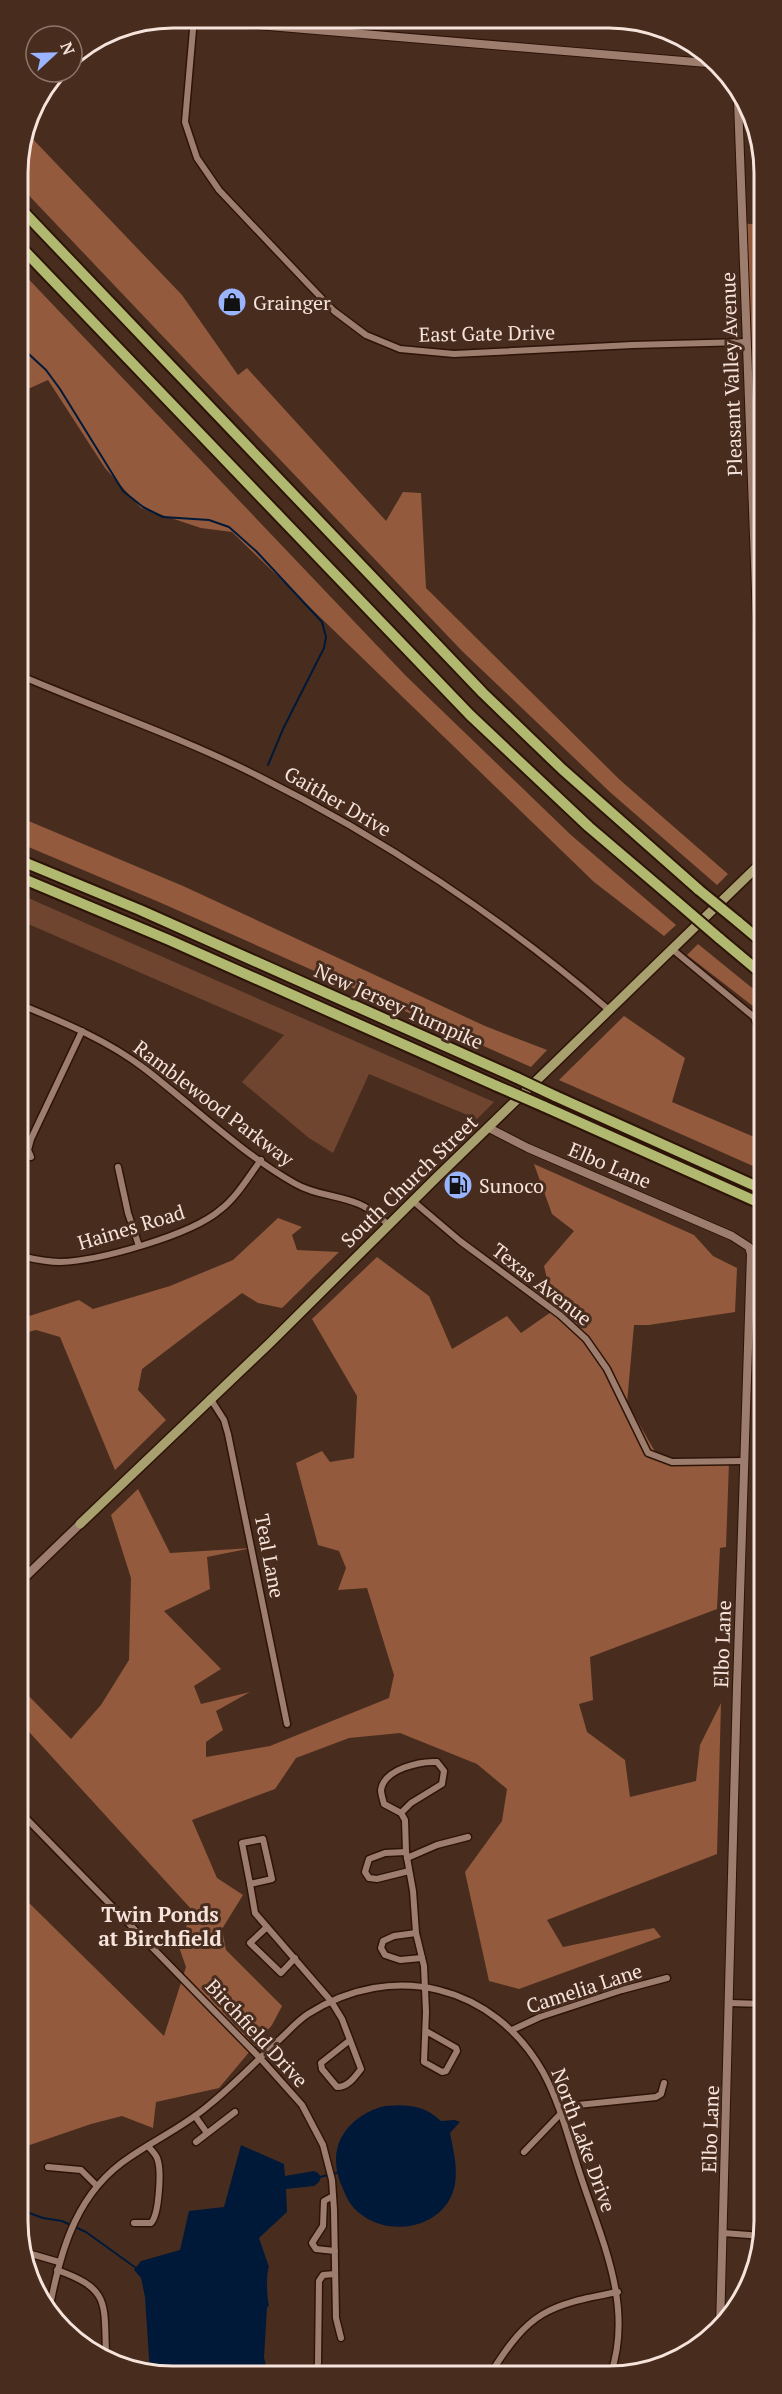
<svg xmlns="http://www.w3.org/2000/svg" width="782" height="2394" font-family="'PT Serif',serif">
<rect width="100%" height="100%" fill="#482d1f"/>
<path fill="#6f4530" d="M 19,894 L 494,1102 L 477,1119 L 369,1074 L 333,1153 L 309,1138 L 242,1082 L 284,1035 L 19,920 Z"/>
<g fill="#935a3e">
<path d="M 27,133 L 182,295 L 238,375 L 247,368 L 386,521 L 403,492 L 421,493 L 426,588 L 620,780 L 728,874 L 717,885 L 611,793 L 462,651 L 18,184 L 18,163 Z"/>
<path d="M 740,223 L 761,225 L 762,508 L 751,508 Z"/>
<path d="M 18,268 L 406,676 L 571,835 L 676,925 L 664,936 L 594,882 L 232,532 L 201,528 L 141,508 L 105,468 L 48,380 L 19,393 Z"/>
<path d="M 19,817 L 183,886 L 485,1026 L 547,1050 L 531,1067 L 159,902 L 19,843 Z"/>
<path d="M 698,944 L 762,996 L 762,1013 L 687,955 Z"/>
<path d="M 624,1016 L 685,1058 L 672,1102 L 759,1139 L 762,1130 L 762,1170 L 559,1080 Z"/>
<path d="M 534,1164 L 694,1235 L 713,1256 L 737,1268 L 735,1312 L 649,1325 L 634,1325 L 627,1403 L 661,1462 L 729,1462 L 726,1547 L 720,1548 L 717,1609 L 590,1657 L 593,1700 L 579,1704 L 587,1732 L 625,1760 L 630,1797 L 696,1781 L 700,1745 L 721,1703 L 717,1854 L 547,1920 L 563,1947 L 654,1928 L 661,1937 L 519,1989 L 489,1981 L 465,1872 L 502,1821 L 507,1789 L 477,1764 L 400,1733 L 349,1738 L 296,1758 L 275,1789 L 192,1820 L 217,1878 L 243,1895 L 222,1929 L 226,1950 L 282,2006 L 272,2025 L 219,2088 L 156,2102 L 153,2128 L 122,2116 L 91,2124 L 21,2148 L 20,1894 L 164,2036 L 186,1967 L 179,1947 L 192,1910 L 20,1722 L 20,1687 L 71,1739 L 101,1705 L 129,1660 L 131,1578 L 111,1515 L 138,1489 L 170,1553 L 252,1548 L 207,1557 L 210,1589 L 164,1611 L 221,1669 L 194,1686 L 201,1704 L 250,1692 L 216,1711 L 223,1730 L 206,1742 L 206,1757 L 270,1746 L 389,1698 L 394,1675 L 367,1588 L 338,1590 L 346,1568 L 339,1551 L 318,1545 L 296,1463 L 322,1451 L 330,1462 L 354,1458 L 357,1396 L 312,1319 L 377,1257 L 429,1296 L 452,1349 L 507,1316 L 521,1333 L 554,1310 L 544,1266 L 574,1231 L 552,1214 Z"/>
<path d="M 278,1218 L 302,1227 L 292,1235 L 297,1250 L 339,1252 L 282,1308 L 258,1303 L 242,1293 L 142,1369 L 138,1390 L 166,1420 L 115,1470 L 60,1337 L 36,1330 L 20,1334 L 20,1319 L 79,1300 L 93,1309 L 170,1286 L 233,1260 Z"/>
</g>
<g fill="#011938">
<path d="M 385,2106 C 407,2104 424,2105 441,2121 L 455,2120 L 460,2122 L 450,2133 C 453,2149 458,2167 455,2184 C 447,2230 383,2241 353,2207 C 347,2200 344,2191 340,2182 C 335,2168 334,2151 341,2138 C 350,2121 367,2110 385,2106 Z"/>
<path d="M 241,2145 L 284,2164 L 285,2176 L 314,2171 L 318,2173 L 321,2177 L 319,2182 L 314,2186 L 286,2189 L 287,2212 L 259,2238 L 269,2267 C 266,2273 267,2299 269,2305 L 267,2308 L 264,2357 L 266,2366 L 260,2373 L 150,2373 L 145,2297 L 141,2278 L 134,2270 L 141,2261 L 180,2250 L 189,2211 L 224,2207 Z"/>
</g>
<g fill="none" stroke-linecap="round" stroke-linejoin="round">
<g stroke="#011938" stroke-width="2">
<path d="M 19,345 L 46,370 L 60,389 L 123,491 L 143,507 L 163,517 L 209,520 L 229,527 L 256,551 L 322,622 L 326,637 L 324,648 L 283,729 L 268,765"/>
<path d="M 320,2177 L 340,2172"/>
<path d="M 21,2210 L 43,2218 L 62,2221 L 86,2232 L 136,2268"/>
</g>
<g stroke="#2d1407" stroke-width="9">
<g id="minor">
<path d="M 194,18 L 185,122 L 197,158 L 219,190 L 309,285 L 334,311 L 366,335 L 400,349 L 454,354 L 632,345 L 746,342"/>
<path d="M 19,675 C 98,709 181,737 258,776 C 381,837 505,920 609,1010"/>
<path d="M 672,949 L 754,1017 L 760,1032 L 759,1132"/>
<path d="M 19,1004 C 63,1022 107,1040 145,1069 C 194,1107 240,1152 294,1183 C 314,1195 338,1195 359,1204 C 371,1209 379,1217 389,1225"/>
<path d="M 31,1157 L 28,1150 L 31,1139 L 82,1031"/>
<path d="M 118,1167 L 128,1213 L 139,1246"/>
<path d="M 413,1201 L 460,1241 L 560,1315 L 586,1339 L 607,1369 L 648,1453 L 672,1462 L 744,1461"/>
<path d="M 20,1256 C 33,1259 47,1262 60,1262 C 99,1261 191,1235 220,1210 C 237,1197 248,1177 261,1160"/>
<path d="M 210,1398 L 224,1420 L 228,1434 L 287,1724"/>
<path d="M 20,1812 L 260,2058 L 302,2105 L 323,2145 L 332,2180 L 334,2210 L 336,2318 L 341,2338"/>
<path d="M 401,1813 L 411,1803 L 442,1784 L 444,1771 L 437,1762 C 420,1761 384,1769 381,1790 C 381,1794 383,1800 384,1804 L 401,1813 L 405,1820 L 406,1852 L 413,1891 L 416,1933 L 424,1966 L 426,2012 L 424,2062 L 442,2072 L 446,2071 L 457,2051 L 456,2048 L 426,2031"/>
<path d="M 263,1839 L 272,1879 L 250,1884 L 242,1843 Z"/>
<path d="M 406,1852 L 385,1853 L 369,1859 L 365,1872 L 369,1878 L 377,1879 L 409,1871"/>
<path d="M 407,1858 L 437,1845 L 468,1837"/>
<path d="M 250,1884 L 255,1913 L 331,2001 L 342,2019 L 361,2069 C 355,2077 348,2087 337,2087 L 322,2069 L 321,2063 L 350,2040"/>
<path d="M 267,1927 L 250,1943 L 281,1973 L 295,1958"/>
<path d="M 416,1933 L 394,1936 L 383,1941 L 381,1948 L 385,1955 L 400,1960 L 422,1958"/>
<path d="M 730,2003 L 763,2004"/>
<path d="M 512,2030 L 540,2017 L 622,1990 L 667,1978"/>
<path d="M 195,2116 L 207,2133"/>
<path d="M 196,2142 L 235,2112"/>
<path d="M 524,2152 L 568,2106 L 656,2097 L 661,2094 L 664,2083"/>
<path d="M 48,2167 L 81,2170 L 97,2186"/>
<path d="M 333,2196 L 324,2201 L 323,2226 L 312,2243 L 316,2249 L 335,2251"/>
<path d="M 134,2223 L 151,2223 C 159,2215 162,2169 157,2158 C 155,2153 151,2150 148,2146"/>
<path d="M 723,2233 L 762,2236"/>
<path d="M 21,2251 L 59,2262"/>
<path d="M 57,2270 C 110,2289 104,2302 106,2353"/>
<path d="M 50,2306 C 61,2247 78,2191 130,2157 C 156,2139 185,2126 209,2105 C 234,2085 255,2062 278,2041 C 288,2032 297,2021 308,2014 C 393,1960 494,1985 543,2072 C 561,2105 570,2145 582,2180 C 603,2243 633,2307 611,2373"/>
<path d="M 316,2373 L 318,2363 L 319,2281 L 323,2275 L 335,2274"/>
<path d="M 491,2373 C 529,2312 547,2305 618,2292"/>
</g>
</g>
<g stroke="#2d1407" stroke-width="10">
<g id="tertiary">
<path d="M 173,18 L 719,64"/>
<path d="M 738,101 L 762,754"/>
<path d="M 489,1128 L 528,1148 L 732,1236 L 749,1247 L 751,1254 L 737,1687 L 720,2328"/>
</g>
</g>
<g stroke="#2d1407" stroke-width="11">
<path id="secondary" d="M 20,1582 L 80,1524"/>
</g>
<g stroke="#2d1407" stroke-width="12">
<path id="primary" d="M 80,1524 L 271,1342 L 436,1178 L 762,862"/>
</g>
<g stroke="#2d1407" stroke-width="14">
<g id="motorway">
<path d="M 18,206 L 483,693 L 562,769 L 699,890"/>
<path d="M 18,244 L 470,715 L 589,827 L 676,901"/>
<path d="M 19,860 L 140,910 L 517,1078"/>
<path d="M 19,877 L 169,940 L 497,1086"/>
<path d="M 737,921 L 762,942"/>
<path d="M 719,938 L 762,974"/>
<path d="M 555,1096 L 762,1189"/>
<path d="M 543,1106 L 762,1204"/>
</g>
</g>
<use href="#minor" stroke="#9d7d6e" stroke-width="6"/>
<use href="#tertiary" stroke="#9d7d6e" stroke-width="8"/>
<use href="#secondary" stroke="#9d7d6e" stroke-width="8"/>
<use href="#primary" stroke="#a8a16f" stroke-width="9"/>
<use href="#motorway" stroke="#b0b96f" stroke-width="10"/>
<g stroke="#2d1407" stroke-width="14" stroke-linecap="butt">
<g id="motorway-bridge">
<path d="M 699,890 L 737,921"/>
<path d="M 676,901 L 719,938"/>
<path d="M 517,1078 L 555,1096"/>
<path d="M 497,1086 L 543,1106"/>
</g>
</g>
<use href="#motorway-bridge" stroke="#b0b96f" stroke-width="10"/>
</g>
<defs>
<g id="shop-disc" transform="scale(1.5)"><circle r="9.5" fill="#9ab5fd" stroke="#482d1f"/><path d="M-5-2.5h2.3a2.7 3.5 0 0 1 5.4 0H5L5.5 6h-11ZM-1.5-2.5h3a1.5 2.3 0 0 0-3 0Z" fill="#111"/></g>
<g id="fuel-disc" transform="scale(1.5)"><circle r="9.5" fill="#9ab5fd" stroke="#482d1f"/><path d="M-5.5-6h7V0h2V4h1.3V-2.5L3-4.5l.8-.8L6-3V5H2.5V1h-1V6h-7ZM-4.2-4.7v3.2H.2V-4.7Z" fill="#111"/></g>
</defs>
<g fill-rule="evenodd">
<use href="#shop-disc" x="232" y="302"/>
<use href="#fuel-disc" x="458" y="1185"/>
</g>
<g text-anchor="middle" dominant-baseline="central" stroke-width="6" stroke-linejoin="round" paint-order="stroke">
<g font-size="20" fill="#f6e3db" stroke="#482d1f" text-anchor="start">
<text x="253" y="302">Grainger</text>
<text x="479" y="1185">Sunoco</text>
</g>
<g font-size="20" fill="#f6e3db" stroke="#482d1f">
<text transform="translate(487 333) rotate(-1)">East Gate Drive</text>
<text transform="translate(731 374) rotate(-92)">Pleasant Valley Avenue</text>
<text transform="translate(338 801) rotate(30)">Gaither Drive</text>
<text transform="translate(399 1006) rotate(24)">New Jersey Turnpike</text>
<text transform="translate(214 1103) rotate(37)">Ramblewood Parkway</text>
<text transform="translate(610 1165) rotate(23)">Elbo Lane</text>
<text transform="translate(409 1181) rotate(-44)">South Church Street</text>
<text transform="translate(131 1227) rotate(-17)">Haines Road</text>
<text transform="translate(542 1284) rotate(38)">Texas Avenue</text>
<text transform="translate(270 1556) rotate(79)">Teal Lane</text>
<text transform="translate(722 1644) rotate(-88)">Elbo Lane</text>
<text transform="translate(584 1988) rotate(-18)">Camelia Lane</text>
<text transform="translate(257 2033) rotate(47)">Birchfield Drive</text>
<text transform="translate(710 2129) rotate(-88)">Elbo Lane</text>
<text transform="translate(584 2140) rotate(70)">North Lake Drive</text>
</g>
<g font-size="21" font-weight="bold" fill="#f6e3db" stroke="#482d1f">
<text x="160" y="1914">Twin Ponds<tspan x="160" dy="24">at Birchfield</tspan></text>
</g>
</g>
<path d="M0 0H782V2394H0ZM173 28H609A145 145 0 0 1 754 173V2221A145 145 0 0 1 609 2366H173A145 145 0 0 1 28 2221V173A145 145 0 0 1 173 28Z" fill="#482d1f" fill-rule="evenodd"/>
<path fill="none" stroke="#f6e3db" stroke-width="3" d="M173 28H609A145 145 0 0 1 754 173V2221A145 145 0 0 1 609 2366H173A145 145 0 0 1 28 2221V173A145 145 0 0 1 173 28Z"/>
<g transform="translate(54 54) rotate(68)"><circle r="28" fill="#482d1f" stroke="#8e766a" stroke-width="1.5"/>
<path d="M0-4.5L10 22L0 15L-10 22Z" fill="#9ab5fd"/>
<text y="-9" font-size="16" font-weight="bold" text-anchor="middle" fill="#f6e3db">N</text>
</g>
</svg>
